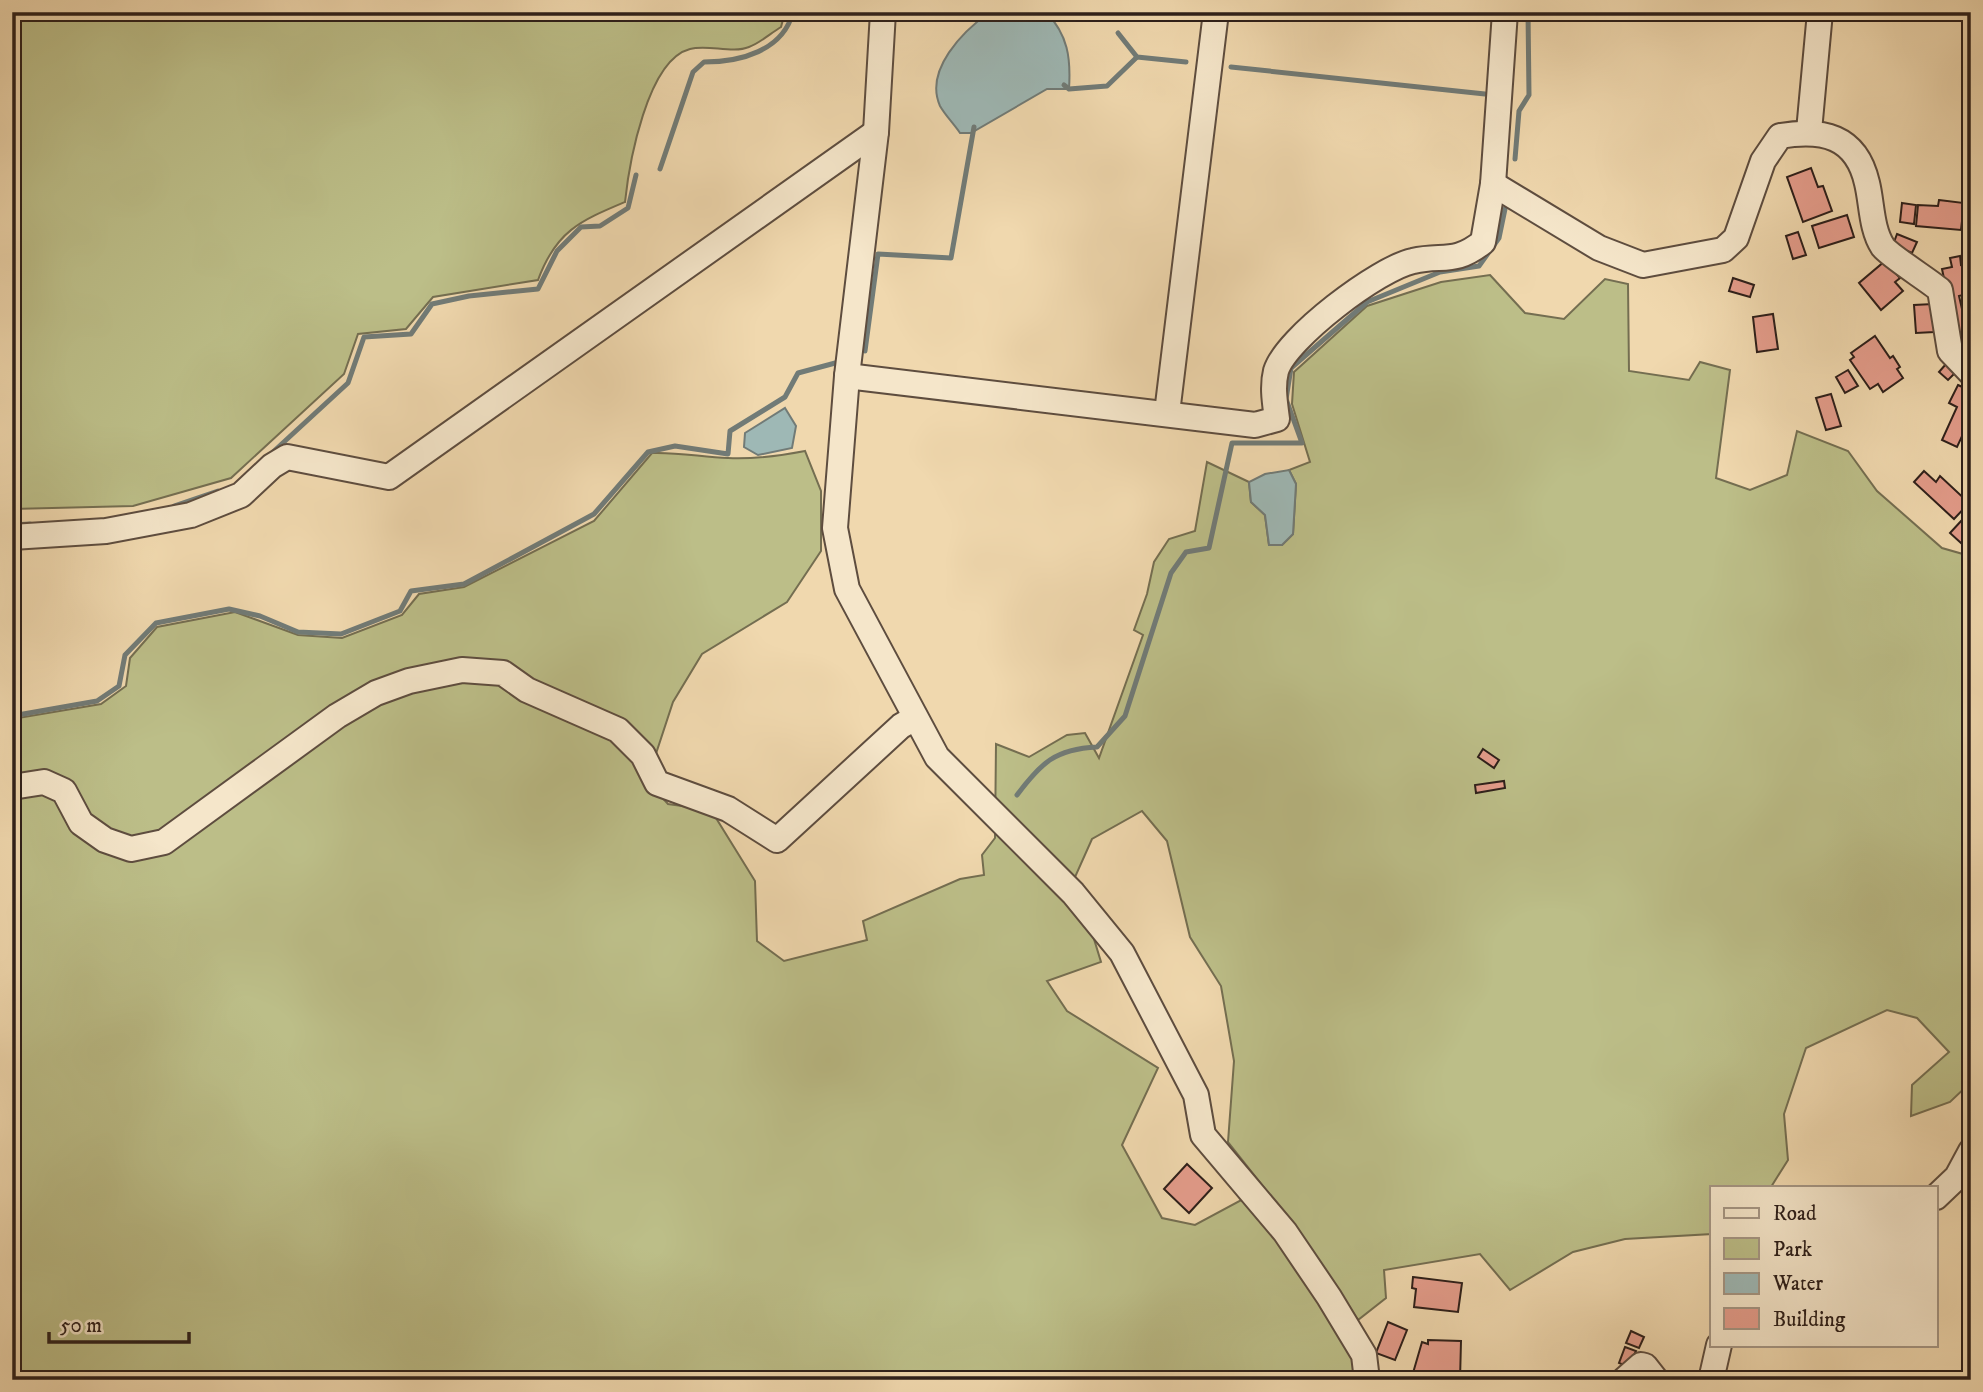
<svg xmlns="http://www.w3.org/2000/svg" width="1983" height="1392" font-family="'IM FELL DW Pica',serif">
<rect width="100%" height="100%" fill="#f0d8ae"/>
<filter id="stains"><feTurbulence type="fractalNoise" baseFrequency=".00286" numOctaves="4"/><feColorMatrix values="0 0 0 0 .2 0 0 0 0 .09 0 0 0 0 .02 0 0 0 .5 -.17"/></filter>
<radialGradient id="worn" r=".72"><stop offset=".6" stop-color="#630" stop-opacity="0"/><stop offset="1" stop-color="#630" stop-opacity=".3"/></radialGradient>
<g fill="#bcbe88" stroke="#746e51" stroke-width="2">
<path d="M 12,12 L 785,12 L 781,27 C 771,33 760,43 749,47 C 732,54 708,44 690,49 C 647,60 629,164 625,202 C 580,221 556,231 538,280 L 433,297 L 406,329 L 358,334 L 344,374 L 231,478 L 133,506 L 12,509 Z"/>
<path d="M 1490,275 L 1525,313 L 1564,319 L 1605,279 L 1628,284 L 1629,371 L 1689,380 L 1700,362 L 1730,370 L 1716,478 L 1750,490 L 1787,475 L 1797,431 L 1848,451 L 1877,491 L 1942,548 L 1963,554 L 1971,545 L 1971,1082 L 1950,1102 L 1911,1116 L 1912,1085 L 1949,1052 L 1917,1018 L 1887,1010 L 1806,1048 L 1784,1114 L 1788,1160 L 1771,1187 L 1712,1187 L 1712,1234 L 1625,1239 L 1573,1252 L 1510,1290 L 1480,1254 L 1384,1270 L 1386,1298 L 1358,1320 L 1289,1219 L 1228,1142 L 1234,1061 L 1221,986 L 1190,937 L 1167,841 L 1142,811 L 1092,839 L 1075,877 L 1101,962 L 1047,981 L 1067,1011 L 1158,1068 L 1122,1145 L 1162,1218 L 1195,1225 L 1245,1198 L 1291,1252 L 1355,1351 L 1357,1380 L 12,1380 L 12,719 L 101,704 L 126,686 L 130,658 L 157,627 L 235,612 L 298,635 L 342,638 L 402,615 L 419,594 L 464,587 L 594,521 L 652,453 C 678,452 702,457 728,458 C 754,459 780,456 805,451 L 821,491 L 821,551 L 787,602 L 702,654 L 673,702 L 647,781 L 668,804 L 711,810 L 755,881 L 757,941 L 784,961 L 867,940 L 863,921 L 960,879 L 984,875 L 982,855 L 995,838 L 996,744 L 1029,757 L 1067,735 L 1085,733 L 1099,758 L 1143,635 L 1134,630 L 1147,594 L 1154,562 L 1169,539 L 1195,531 L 1207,462 L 1249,482 L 1251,502 L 1265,515 L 1269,545 L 1282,545 L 1293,534 L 1296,484 L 1289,470 L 1310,462 L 1292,404 L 1294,372 L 1367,306 L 1441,282 Z"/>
</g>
<g fill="#9eb8b5" stroke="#717b77" stroke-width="2">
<path d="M 990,12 L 1046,12 C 1068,35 1071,58 1069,89 L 1047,89 L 971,133 L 960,133 C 954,124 945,115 940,106 C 924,70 963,31 990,12 Z"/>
<path d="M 785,408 L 796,426 L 792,448 L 758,455 L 744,447 L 745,433 Z"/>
<path d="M 1289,470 L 1296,484 L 1293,534 L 1282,545 L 1269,545 L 1265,515 L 1251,502 L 1249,482 L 1265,474 Z"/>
</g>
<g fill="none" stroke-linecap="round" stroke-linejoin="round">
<g stroke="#717b77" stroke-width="5">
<path d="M 1118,33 L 1137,57 L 1186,62"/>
<path d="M 1231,67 L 1485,94"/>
<path d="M 1064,85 L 1069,89 L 1107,86 L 1137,57"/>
<path d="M 1515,159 L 1519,111 L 1529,95 L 1528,12"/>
<path d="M 660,169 L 693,72 L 704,62 C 740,62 783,51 793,12"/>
<path d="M 865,351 L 878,254 L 951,258 L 974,127"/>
<path d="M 273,452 L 348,383 L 364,337 L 411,334 L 432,304 L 469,296 L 538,289 L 557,251 L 581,227 L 600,226 L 628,208 L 636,175"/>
<path d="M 174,506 L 218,491"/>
<path d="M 12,525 L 30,524"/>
<path d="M 12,716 L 97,701 L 119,686 L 125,655 L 156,623 L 229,609 L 260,616 L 298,632 L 341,634 L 400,611 L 411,591 L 464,584 L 594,514 L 648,452 L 675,446 L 728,454 L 730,431 L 785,397 L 798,373 L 839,362"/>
<path d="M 1017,795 C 1041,763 1055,749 1097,747 L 1125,716 L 1171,573 L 1186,552 L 1209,548 L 1232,443 L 1302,443 L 1286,399 L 1291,368 L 1367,302 L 1440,272 L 1479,266 L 1499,238 L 1505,209"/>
<path d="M 1970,1380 L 1971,1380"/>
</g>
</g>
<g fill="#e59d8c" stroke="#2d1f1a" stroke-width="2">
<path d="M 1811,168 L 1818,187 L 1823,186 L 1832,211 L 1803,222 L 1787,177 Z"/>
<path d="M 1939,200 L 1964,203 L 1961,230 L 1916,226 L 1918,205 L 1938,206 Z"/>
<path d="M 1902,203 L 1916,205 L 1914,224 L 1900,222 Z"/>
<path d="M 1847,215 L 1854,237 L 1819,248 L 1812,226 Z"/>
<path d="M 1798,232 L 1806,255 L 1793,259 L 1786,236 Z"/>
<path d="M 1897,234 L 1917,242 L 1912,253 L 1893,245 Z"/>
<path d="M 1960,256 L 1961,265 L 1971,263 L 1971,293 L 1959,296 L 1968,335 L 1971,334 L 1971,353 L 1960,355 L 1942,269 L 1952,267 L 1950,258 Z"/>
<path d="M 1885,261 L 1900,278 L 1895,282 L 1903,291 L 1881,310 L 1859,283 Z"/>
<path d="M 1733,278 L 1754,285 L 1750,297 L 1729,291 Z"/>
<path d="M 1933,304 L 1934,332 L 1916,333 L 1914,305 Z"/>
<path d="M 1773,314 L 1778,349 L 1757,352 L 1753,317 Z"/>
<path d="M 1875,336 L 1890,358 L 1893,356 L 1900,367 L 1897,369 L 1903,378 L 1883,392 L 1878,384 L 1870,389 L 1850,360 L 1854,357 L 1851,353 Z"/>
<path d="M 1946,364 L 1955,373 L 1948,380 L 1939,372 Z"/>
<path d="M 1848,370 L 1858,386 L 1845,393 L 1836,377 Z"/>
<path d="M 1958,385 L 1971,391 L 1971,417 L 1957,447 L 1942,440 L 1957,407 L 1949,403 Z"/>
<path d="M 1831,394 L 1841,426 L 1826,430 L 1816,398 Z"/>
<path d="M 1924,471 L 1936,482 L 1940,476 L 1969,503 L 1954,519 L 1914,482 Z"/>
<path d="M 1962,520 L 1967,525 L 1963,529 L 1968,534 L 1961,543 L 1950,533 Z"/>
<path d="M 1483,749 L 1499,760 L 1494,768 L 1478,757 Z"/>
<path d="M 1504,781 L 1505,788 L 1476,793 L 1475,785 Z"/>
<path d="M 1187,1164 L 1212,1188 L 1189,1213 L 1164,1189 Z"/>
<path d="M 1413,1277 L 1462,1283 L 1458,1312 L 1414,1307 L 1416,1289 L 1412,1288 Z"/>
<path d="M 1388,1322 L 1407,1330 L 1395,1360 L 1376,1353 Z"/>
<path d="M 1631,1331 L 1644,1337 L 1639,1348 L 1626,1343 Z"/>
<path d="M 1428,1340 L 1461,1341 L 1460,1380 L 1425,1380 L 1425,1376 L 1413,1373 L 1422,1342 L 1428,1344 Z"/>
<path d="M 1625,1347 L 1636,1351 L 1629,1367 L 1619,1363 Z"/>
</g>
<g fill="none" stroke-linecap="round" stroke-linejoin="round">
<g stroke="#5e4d3f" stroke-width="28">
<g id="minor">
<path d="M 883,12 L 876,132 L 847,376 L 835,528 L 847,589 L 937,757 L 1073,893 L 1122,953 L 1196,1095 L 1203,1135 L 1285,1232 L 1329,1297 L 1364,1355 L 1367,1380"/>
<path d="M 1809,131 L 1820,12"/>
<path d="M 1493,184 L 1599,248 L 1643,265 L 1723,250 L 1736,238 L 1763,161 L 1780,136 C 1822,129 1856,135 1867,183 C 1872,203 1871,229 1883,247 C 1890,256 1928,280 1940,290 L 1950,351 L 1971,373"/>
<path d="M 847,376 L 1255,425 L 1277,419 C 1275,403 1272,387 1276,371 C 1286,338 1379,268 1413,261 C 1443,254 1454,265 1483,242 L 1493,184 L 1505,12"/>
<path d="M 1167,413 L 1216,12"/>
<path d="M 12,537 L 106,531 L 191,515 L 241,495 L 272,466 L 287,457 L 389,477 L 876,132"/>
<path d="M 12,787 L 44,782 L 64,791 L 81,823 L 105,840 L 131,849 L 164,842 L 337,716 L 376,693 L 409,681 L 462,670 L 503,673 L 527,690 L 618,730 L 643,755 L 657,783 L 728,809 L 777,840 L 901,726 L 915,718"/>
<path d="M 1936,1197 L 1957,1177 L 1971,1151"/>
<path d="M 1624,1380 L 1641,1365 L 1645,1366 L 1656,1380"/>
<path d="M 1711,1380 L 1719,1345"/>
</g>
</g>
<use href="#minor" stroke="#f5e6ca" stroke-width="24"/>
</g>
<rect width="1983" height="1392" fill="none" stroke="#f0d8ae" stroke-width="42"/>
<rect x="14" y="14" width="1955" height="1364" fill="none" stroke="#2d1f1a" stroke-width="3.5"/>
<rect x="21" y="21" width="1941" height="1350" fill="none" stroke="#2d1f1a" stroke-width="2"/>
<rect x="1710" y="1186" width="228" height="161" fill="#f5e6ca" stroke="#a59684" stroke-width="2"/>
<rect x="1724" y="1208" width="35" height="10" fill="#f5e6ca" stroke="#a59684" stroke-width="2"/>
<text x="1773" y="1220" font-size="21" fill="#2d1f1a">Road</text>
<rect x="1724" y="1238" width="35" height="21" fill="#bcbe88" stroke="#a59684" stroke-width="2"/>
<text x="1773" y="1256" font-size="21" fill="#2d1f1a">Park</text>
<rect x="1724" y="1273" width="35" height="21" fill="#9eb8b5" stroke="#a59684" stroke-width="2"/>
<text x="1773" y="1290" font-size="21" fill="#2d1f1a">Water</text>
<rect x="1724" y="1308" width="35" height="21" fill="#e59d8c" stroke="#a59684" stroke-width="2"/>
<text x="1773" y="1326" font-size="21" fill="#2d1f1a">Building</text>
<path d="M49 1332v10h140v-10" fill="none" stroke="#2d1f1a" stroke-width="3.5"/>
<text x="60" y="1332" font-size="21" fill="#2d1f1a" stroke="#f5e6ca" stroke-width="5" paint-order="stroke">50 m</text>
<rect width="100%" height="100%" filter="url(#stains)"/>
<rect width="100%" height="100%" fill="url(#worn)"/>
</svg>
